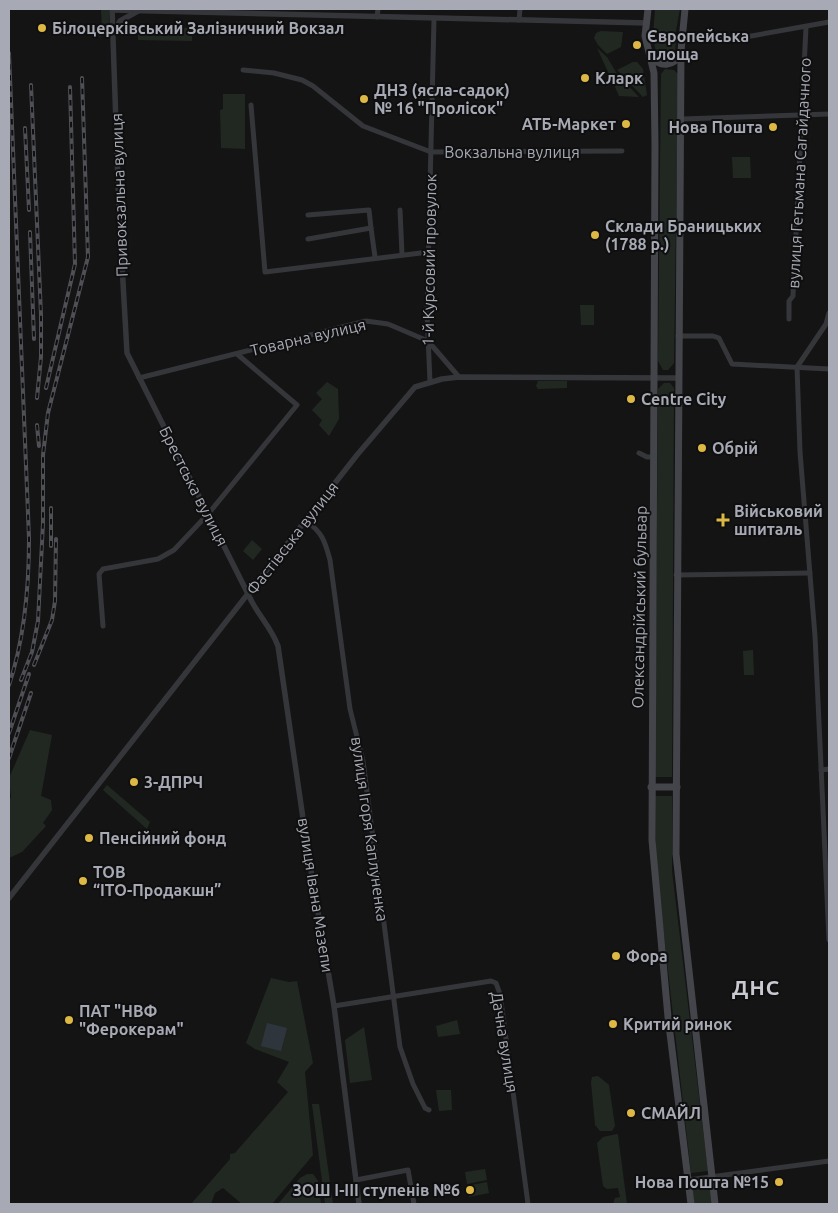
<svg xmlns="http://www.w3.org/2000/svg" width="838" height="1213" font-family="Ubuntu,sans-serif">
<rect width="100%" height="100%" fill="#141415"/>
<g fill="#212822">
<path d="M 101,9 L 109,9 L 109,33 L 100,37 L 96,34 L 102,29 Z"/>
<path d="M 655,9 L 680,9 L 675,36 L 653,36 Z"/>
<path d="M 138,27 L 192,28 L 192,41 L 138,40 Z"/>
<path d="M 601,31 L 623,32 L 621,47 L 607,54 L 598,45 L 594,38 L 596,33 Z"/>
<path d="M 654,41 L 676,41 L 675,55 L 668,59 C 657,58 655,51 654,41 Z"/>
<path d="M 597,48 L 607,57 L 617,74 L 613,83 Z"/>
<path d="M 633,62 L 637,62 L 643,69 L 647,95 L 643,97 L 617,70 Z"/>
<path d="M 665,69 L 674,70 L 678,74 L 674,363 L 668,370 L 663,370 L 658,361 L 661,74 Z"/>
<path d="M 619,76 L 639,97 L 619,96 L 615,87 Z"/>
<path d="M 223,94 L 245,94 L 245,149 L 221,148 L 220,110 L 223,109 Z"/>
<path d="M 732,157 L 750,157 L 751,178 L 733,178 Z"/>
<path d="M 580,305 L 594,305 L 594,325 L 581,325 Z"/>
<path d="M 538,381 L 567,381 L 567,388 L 538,389 L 536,386 Z"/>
<path d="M 327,382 L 338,389 L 339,419 L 329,436 L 319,425 L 322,420 L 312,410 L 322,399 L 316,393 Z"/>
<path d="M 664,383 L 670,383 L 674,388 L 672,777 L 655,777 L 658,389 Z"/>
<path d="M 252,540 L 262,549 L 253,560 L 243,551 Z"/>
<path d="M 753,650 L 754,675 L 744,675 L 743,651 Z"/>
<path d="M 30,730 L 52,735 L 41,796 L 51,800 L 52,810 L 43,823 L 46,826 L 22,852 L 9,858 L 9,801 L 11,797 L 9,778 Z"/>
<path d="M 107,785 L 150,822 L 147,829 L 103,790 Z"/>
<path d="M 655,796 L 672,796 L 672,871 L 708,1171 L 691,1173 L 656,865 Z"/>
<path d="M 271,978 L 289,982 L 297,981 L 313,1063 L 305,1072 L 313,1155 L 272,1204 L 242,1204 L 223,1188 L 215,1193 L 211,1204 L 191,1204 L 230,1159 L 230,1154 L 235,1153 L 288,1092 L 277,1082 L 289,1062 L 255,1049 L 246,1043 Z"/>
<path d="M 457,1020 L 460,1034 L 438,1037 L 436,1026 Z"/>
<path d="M 364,1027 L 372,1080 L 350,1083 L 345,1040 Z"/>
<path d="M 598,1076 L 609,1085 L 615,1126 L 612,1131 L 600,1131 L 595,1125 L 591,1082 L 592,1077 Z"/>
<path d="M 436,1090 L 451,1090 L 452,1110 L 439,1111 Z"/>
<path d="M 312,1104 L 319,1104 L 333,1204 L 325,1204 Z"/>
<path d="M 617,1134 L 618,1135 L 627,1204 L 613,1204 L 615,1198 L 620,1197 L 618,1188 L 607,1189 L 603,1186 L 597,1143 L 603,1137 Z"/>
<path d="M 485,1169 L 487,1180 L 467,1184 L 465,1172 Z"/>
<path d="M 307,1174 L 313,1174 L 318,1181 L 321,1204 L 278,1204 L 300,1178 Z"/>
<path d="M 487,1182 L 489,1193 L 469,1197 L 467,1186 Z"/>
<path d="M 710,1183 L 712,1204 L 694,1204 L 692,1185 Z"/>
</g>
<path fill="#2f353d" d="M 267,1023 L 287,1028 L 281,1051 L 261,1046 Z"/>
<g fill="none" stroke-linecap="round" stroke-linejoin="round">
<g stroke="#35363a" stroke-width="5">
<path d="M 377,17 L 378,9"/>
<path d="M 519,20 L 520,9"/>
<path d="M 682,34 L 740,38 L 829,22"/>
<path d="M 243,70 L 274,73 L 302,80 L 313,86 L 363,126 L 431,152 L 622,151"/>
<path d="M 251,105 L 265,272 L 429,252"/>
<path d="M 682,119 L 829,114"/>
<path d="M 400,210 L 402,254"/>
<path d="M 308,215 L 369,210 L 371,228"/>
<path d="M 308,239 L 371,228 L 375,257"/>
<path d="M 829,313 L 826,324 L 797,367 L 800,452 L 815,636 L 829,940"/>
<path d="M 789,319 L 789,301 L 793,296 L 806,27"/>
<path d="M 678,336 L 713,336 L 719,338 L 732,364 L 829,369"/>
<path d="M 139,378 L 366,321 L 388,324 L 428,341 L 459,377"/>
<path d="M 430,382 L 427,313 L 434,19"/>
<path d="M 639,453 L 647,457 L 654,457"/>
<path d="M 306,521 C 322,532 325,541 330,560 L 350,709 L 363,761 L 400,1047 L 413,1084 L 425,1108 L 429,1110"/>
<path d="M 676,575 L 810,573"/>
<path d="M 103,626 L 99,574 L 103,569 L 158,559 L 174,550 L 209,513 L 297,405 L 237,354"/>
<path d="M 821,770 L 829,769"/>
<path d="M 334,1006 L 491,981 L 496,983 L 500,994 L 528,1204"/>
<path d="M 356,1180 L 408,1170 L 414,1204"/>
<path d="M 688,1180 L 829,1161"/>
</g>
<g stroke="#35363a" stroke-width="5.5">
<path d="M 112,9 L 119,211 L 127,353 L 252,602 C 260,617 272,629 278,646 L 308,853 L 334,1006 L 359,1204"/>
<path d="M 113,10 L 647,23"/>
<path d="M 114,32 L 120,21 L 138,11"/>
<path d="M 9,898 L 357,455 L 415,387 L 442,379 L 459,377 L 678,378"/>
</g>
<g stroke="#44454a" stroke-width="7">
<path d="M 648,9 L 645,36 L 654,73 L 655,145 L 652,840 L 668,1017 L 691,1204"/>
<path d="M 685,9 L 681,51 L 676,854 L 715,1204"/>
<path d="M 650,56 C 660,68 674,67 681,53"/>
<path d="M 651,787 L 677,787"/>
</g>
<g stroke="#4f5055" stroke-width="4">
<g id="rail">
<path d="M 9,53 L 29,538 C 29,588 25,637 9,685"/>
<path d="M 31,85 L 41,315 L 41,357 L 37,398"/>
<path d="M 25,128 L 29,210"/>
<path d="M 30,232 L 34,339"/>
<path d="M 46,388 L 75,264 L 70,87"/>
<path d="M 37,425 L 39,446"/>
<path d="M 51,508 L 51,546"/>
<path d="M 34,665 L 52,620 L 55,601 L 56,539"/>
<path d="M 21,680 L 32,652 L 38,621 L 43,523 L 43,455 L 48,413 L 88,257 L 82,78"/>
<path d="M 9,733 L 29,674"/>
<path d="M 9,758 L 31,693"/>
</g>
</g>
<use href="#rail" stroke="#0f0f10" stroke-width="2" stroke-dasharray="5.5" stroke-linecap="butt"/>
</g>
<g fill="#ddb844" stroke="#0f0f10" stroke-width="2">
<circle cx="42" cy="28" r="5"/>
<circle cx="637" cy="45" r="5"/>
<circle cx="585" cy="78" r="5"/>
<circle cx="364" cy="99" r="5"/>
<circle cx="626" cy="124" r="5"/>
<circle cx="773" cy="127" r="5"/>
<circle cx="595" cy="235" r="5"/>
<circle cx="631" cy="399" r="5"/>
<circle cx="702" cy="448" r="5"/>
<path d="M720.5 512.5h5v5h5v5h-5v5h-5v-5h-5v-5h5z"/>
<circle cx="134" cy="782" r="5"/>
<circle cx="89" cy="838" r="5"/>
<circle cx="83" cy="881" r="5"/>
<circle cx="616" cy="956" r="5"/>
<circle cx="69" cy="1020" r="5"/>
<circle cx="613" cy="1024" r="5"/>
<circle cx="631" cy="1113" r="5"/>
<circle cx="779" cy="1182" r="5"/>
<circle cx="470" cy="1190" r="5"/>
</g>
<g text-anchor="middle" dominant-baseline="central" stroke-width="4" stroke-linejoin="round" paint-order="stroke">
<g font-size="16" font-weight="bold" fill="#a7aab4" stroke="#0f0f10" text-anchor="start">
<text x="52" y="28">Білоцерківський Залізничний Вокзал</text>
<text x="647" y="36">Європейська<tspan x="647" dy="18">площа</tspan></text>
<text x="595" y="78">Кларк</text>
<text x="374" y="90">ДНЗ (ясла-садок)<tspan x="374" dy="18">№ 16 "Пролісок"</tspan></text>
<text x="616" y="124" text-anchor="end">АТБ-Маркет</text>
<text x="763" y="127" text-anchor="end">Нова Пошта</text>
<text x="605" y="226">Склади Браницьких<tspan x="605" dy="18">(1788 р.)</tspan></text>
<text x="641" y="399">Centre City</text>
<text x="712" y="448">Обрій</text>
<text x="734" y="511">Військовий<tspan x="734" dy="18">шпиталь</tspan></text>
<text x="144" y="782">3-ДПРЧ</text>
<text x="99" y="838">Пенсійний фонд</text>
<text x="93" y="872">ТОВ<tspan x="93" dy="18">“ІТО-Продакшн”</tspan></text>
<text x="626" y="956">Фора</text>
<text x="79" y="1011">ПАТ "НВФ<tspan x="79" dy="18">"Ферокерам"</tspan></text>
<text x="623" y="1024">Критий ринок</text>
<text x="641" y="1113">СМАЙЛ</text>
<text x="769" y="1182" text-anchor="end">Нова Пошта №15</text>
<text x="460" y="1190" text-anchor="end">ЗОШ І-ІІІ ступенів №6</text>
</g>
<g font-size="16" fill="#a7aab4" stroke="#0f0f10">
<text x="512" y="152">Вокзальна вулиця</text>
<text transform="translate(799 173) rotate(-87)">вулиця Гетьмана Сагайдачного</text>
<text transform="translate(119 195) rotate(-92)">Привокзальна вулиця</text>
<text transform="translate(429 260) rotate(-89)">1-й Курсовий провулок</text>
<text transform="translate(308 337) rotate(-13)">Товарна вулиця</text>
<text transform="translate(194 486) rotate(63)">Брестська вулиця</text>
<text transform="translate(292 538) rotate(-52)">Фастівська вулиця</text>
<text transform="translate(639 607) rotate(-89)">Олександрійський бульвар</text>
<text transform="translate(370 829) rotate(82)">вулиця Ігоря Каплуненка</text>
<text transform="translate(316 895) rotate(81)">вулиця Івана Мазепи</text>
<text transform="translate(505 1042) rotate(81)">Дачна вулиця</text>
</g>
<g font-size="21" font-weight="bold" letter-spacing="1" fill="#c8c9d1" stroke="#0f0f10">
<text x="756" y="987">ДНС</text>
</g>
</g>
<rect width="838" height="1213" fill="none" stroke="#a7aab4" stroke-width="20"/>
</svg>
